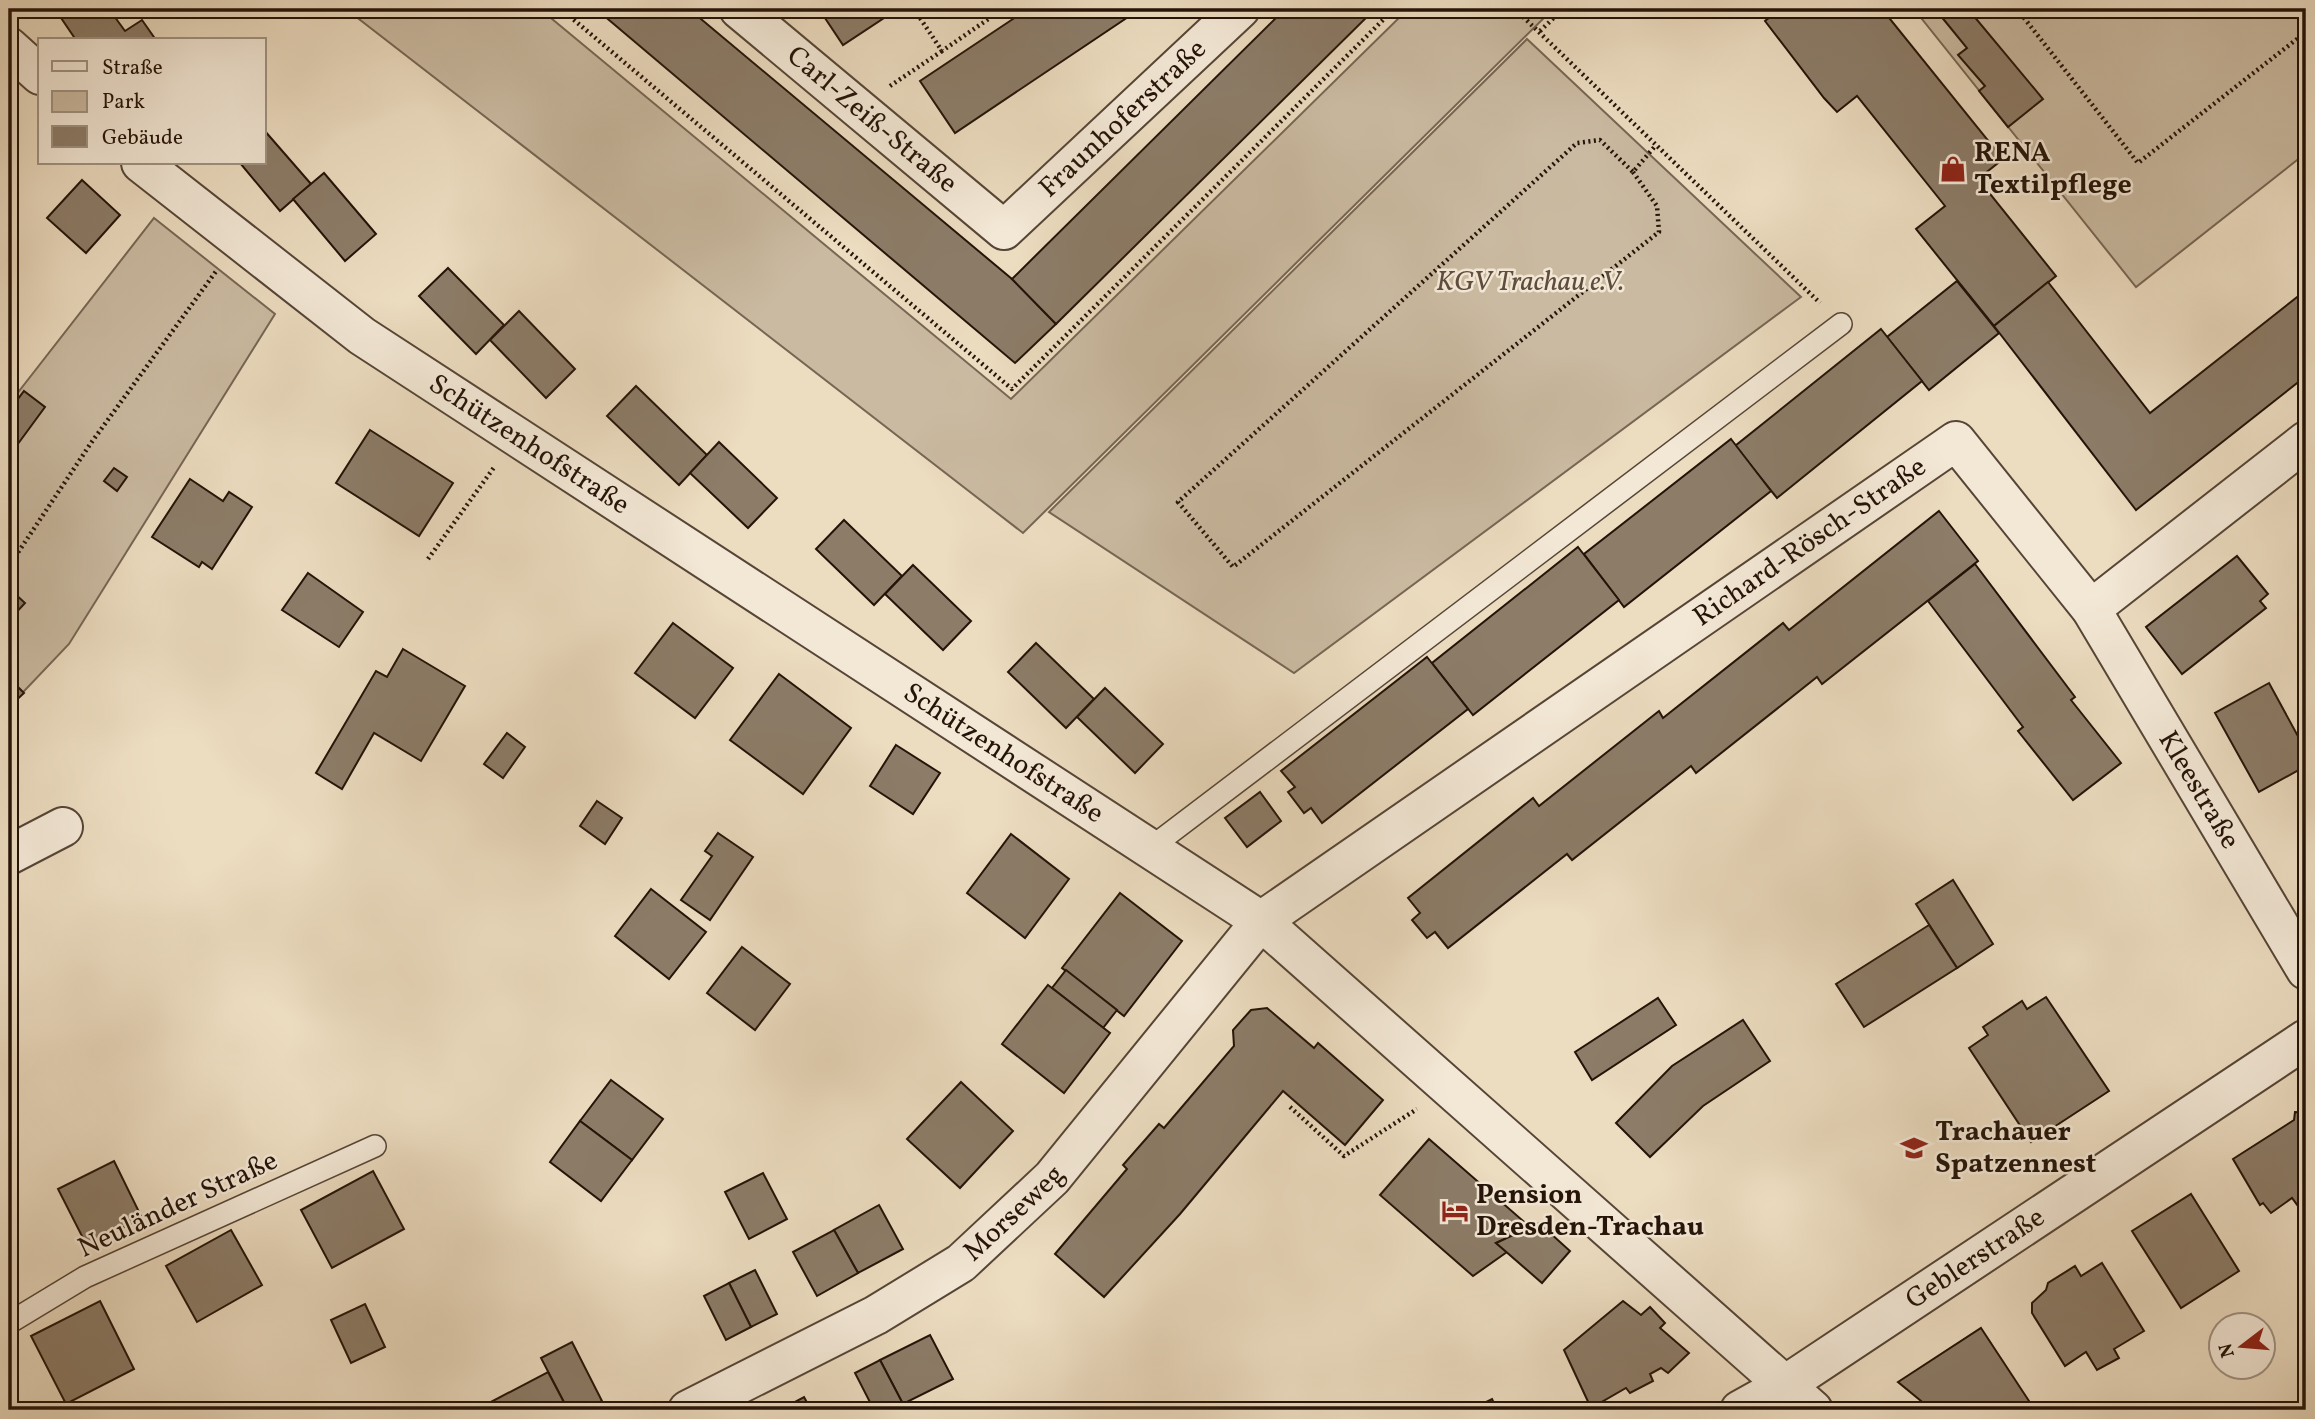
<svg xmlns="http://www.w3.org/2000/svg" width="2315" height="1419" font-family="Vollkorn,serif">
<rect width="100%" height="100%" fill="#ecdcc0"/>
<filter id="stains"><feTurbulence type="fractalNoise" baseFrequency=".00286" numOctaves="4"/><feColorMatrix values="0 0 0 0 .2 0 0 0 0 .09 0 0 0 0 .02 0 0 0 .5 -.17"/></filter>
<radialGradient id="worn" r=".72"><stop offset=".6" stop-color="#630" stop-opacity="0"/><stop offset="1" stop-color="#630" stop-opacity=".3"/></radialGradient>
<g fill="#cabaa1" stroke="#776654" stroke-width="2">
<path d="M 346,9 L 540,9 L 1011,399 L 1408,9 L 1553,9 L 1023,533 Z"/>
<path d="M 1914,9 L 2306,9 L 2306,153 L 2136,287 Z"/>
<path d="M 1527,39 L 1801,297 L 1294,673 L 1049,512 Z"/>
<path d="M 154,218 L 275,314 L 69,644 L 9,707 L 9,404 Z"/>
</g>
<g fill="#8c7c68" stroke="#241308" stroke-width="2">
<path d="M 55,9 L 109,9 L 125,31 L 142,20 L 156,40 L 76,40 Z"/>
<path d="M 596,9 L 689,9 L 1012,279 L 1056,324 L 1015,363 Z"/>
<path d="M 819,9 L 890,9 L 893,12 L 843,45 Z"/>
<path d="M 1028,9 L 1140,9 L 955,133 L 920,81 Z"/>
<path d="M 1285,9 L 1375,9 L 1056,324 L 1012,279 Z"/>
<path d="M 1780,9 L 1882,9 L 2003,159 L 1978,179 L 2056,276 L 1994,326 L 1916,229 L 1945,206 L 1857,96 L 1837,112 L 1824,98 L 1765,21 Z"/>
<path d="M 1947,9 L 1968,9 L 2043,99 L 2008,127 L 1979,91 L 1985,86 L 1958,55 L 1967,48 L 1940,15 Z"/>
<path d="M 264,130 L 311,184 L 280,211 L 240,163 L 264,163 Z"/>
<path d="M 324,173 L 376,234 L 345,261 L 293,199 Z"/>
<path d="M 82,180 L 120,215 L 86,253 L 47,218 Z"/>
<path d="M 448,268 L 504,325 L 476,354 L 419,296 Z"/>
<path d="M 1957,281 L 1999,333 L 1929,390 L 1887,337 Z"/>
<path d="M 2048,282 L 2150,413 L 2306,290 L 2306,376 L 2136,510 L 1994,326 Z"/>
<path d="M 519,311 L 575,369 L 546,398 L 490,340 Z"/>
<path d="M 1881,329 L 1922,381 L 1777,498 L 1735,446 Z"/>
<path d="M 636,386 L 707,455 L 679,485 L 607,416 Z"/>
<path d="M 24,391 L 45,407 L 12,452 L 9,450 L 9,411 Z"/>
<path d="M 370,430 L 453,483 L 419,536 L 336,483 Z"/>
<path d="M 1731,439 L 1771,491 L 1624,607 L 1584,554 Z"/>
<path d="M 719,442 L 777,498 L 748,528 L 690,473 Z"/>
<path d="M 114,468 L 127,477 L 117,491 L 104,481 Z"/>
<path d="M 190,479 L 223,501 L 229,492 L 252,507 L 212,569 L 202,562 L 199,567 L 152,537 Z"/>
<path d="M 1939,511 L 1978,561 L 1822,684 L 1817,677 L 1696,773 L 1691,766 L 1572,860 L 1567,854 L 1448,948 L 1435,932 L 1427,938 L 1412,920 L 1420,913 L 1408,898 L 1533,798 L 1539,806 L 1659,711 L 1663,718 L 1783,623 L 1789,630 Z"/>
<path d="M 844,520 L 902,576 L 874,605 L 816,549 Z"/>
<path d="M 1578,547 L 1619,600 L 1473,715 L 1432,663 Z"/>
<path d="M 2237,556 L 2268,594 L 2260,601 L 2266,608 L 2182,674 L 2146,627 Z"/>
<path d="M 1975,564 L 2075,697 L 2071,700 L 2121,763 L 2073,800 L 2018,731 L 2023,727 L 1928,601 Z"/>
<path d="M 913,565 L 971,621 L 943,650 L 885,594 Z"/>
<path d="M 308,573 L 363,612 L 339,647 L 282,610 Z"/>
<path d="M 13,592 L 25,603 L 14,615 L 9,611 L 9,596 Z"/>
<path d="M 673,623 L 733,668 L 695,718 L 635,673 Z"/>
<path d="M 1036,643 L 1094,699 L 1066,728 L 1008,672 Z"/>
<path d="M 403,649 L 465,686 L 421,761 L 374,733 L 342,789 L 316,773 L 376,671 L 387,677 Z"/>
<path d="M 1427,657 L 1468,709 L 1322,823 L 1311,808 L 1304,813 L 1288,792 L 1295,787 L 1281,771 Z"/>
<path d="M 779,674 L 851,728 L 803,794 L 730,740 Z"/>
<path d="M 9,678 L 24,693 L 9,707 Z"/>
<path d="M 2269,683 L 2306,751 L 2306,766 L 2259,792 L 2215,713 Z"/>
<path d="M 1105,688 L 1163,744 L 1135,773 L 1077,717 Z"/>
<path d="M 507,733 L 525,747 L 503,778 L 484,764 Z"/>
<path d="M 896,745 L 940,773 L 913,814 L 870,786 Z"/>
<path d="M 1260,792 L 1281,821 L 1247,847 L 1225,818 Z"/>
<path d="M 597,801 L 622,818 L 605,844 L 580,826 Z"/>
<path d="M 718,833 L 753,857 L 710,920 L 681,900 L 712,856 L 705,851 Z"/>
<path d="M 1011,834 L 1069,879 L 1025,938 L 967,893 Z"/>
<path d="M 1953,880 L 1993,944 L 1957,968 L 1916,904 Z"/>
<path d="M 651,889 L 706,932 L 669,979 L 615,936 Z"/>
<path d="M 1120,893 L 1182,941 L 1124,1016 L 1062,968 Z"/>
<path d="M 1929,925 L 1957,968 L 1864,1027 L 1836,984 Z"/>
<path d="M 742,947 L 790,984 L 755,1030 L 707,993 Z"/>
<path d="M 1066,970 L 1117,1010 L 1103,1028 L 1052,988 Z"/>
<path d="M 1048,985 L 1110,1033 L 1064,1093 L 1002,1044 Z"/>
<path d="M 2046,997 L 2109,1091 L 2031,1142 L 1969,1048 L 1988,1035 L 1983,1027 L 2022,1001 L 2027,1009 Z"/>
<path d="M 1658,998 L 1676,1025 L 1592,1080 L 1575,1052 Z"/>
<path d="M 1267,1008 L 1314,1048 L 1318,1043 L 1383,1100 L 1345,1145 L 1283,1091 L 1180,1214 L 1104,1297 L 1055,1254 L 1127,1169 L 1123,1165 L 1159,1124 L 1164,1128 L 1234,1046 L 1233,1030 L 1251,1010 Z"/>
<path d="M 1743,1020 L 1770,1061 L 1703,1106 L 1650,1157 L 1616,1123 L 1672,1066 Z"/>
<path d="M 611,1080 L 663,1119 L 632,1160 L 580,1121 Z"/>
<path d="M 961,1082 L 1013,1131 L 960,1188 L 907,1139 Z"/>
<path d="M 2295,1112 L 2306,1113 L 2306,1217 L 2292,1198 L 2271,1213 L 2263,1203 L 2260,1205 L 2233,1159 L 2294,1120 Z"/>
<path d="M 580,1121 L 632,1160 L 601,1201 L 550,1162 Z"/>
<path d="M 1429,1139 L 1530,1227 L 1496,1243 L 1507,1252 L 1473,1276 L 1380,1195 Z"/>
<path d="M 114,1161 L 142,1218 L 87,1246 L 58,1189 Z"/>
<path d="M 373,1171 L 404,1229 L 332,1268 L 301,1210 Z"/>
<path d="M 763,1173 L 787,1219 L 749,1239 L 725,1192 Z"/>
<path d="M 2191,1194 L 2239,1271 L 2181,1308 L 2132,1231 Z"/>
<path d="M 879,1205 L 903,1249 L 858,1273 L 834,1230 Z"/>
<path d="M 1539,1223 L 1570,1251 L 1542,1283 L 1496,1243 Z"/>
<path d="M 231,1230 L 262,1285 L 197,1322 L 166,1266 Z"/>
<path d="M 834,1230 L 858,1273 L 817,1296 L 793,1252 Z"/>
<path d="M 2102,1263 L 2144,1331 L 2114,1349 L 2119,1358 L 2097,1370 L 2086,1352 L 2065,1366 L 2032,1313 L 2032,1303 L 2046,1290 L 2048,1283 L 2075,1266 L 2081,1276 Z"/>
<path d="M 755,1270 L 777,1314 L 751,1327 L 729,1283 Z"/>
<path d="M 729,1283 L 751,1327 L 726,1340 L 704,1296 Z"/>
<path d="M 100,1301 L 134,1369 L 66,1404 L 31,1336 Z"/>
<path d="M 1623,1301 L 1641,1315 L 1650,1307 L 1665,1323 L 1660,1328 L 1689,1353 L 1668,1373 L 1661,1368 L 1650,1374 L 1653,1381 L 1630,1393 L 1626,1388 L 1591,1408 L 1564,1350 Z"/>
<path d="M 365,1304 L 385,1347 L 351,1363 L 331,1320 Z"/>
<path d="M 2301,1327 L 2306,1327 L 2306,1410 L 2302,1410 Z"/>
<path d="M 1981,1328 L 2031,1404 L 2025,1410 L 1932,1410 L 1898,1382 Z"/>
<path d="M 930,1335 L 953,1379 L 903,1404 L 880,1360 Z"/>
<path d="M 572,1342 L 602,1401 L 584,1410 L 568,1410 L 541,1358 Z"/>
<path d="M 880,1360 L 903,1404 L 891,1410 L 874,1410 L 855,1373 Z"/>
<path d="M 548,1372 L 568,1410 L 493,1410 L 489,1403 Z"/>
<path d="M 804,1397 L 811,1410 L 780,1410 Z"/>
<path d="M 1492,1399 L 1497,1410 L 1470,1410 Z"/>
</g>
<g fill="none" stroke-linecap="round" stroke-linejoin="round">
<g stroke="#564536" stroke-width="24">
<g id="lane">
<path d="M 1149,849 L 1841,324"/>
<path d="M 9,1323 L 85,1277 L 375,1146"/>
</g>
</g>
<g stroke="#564536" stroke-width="42">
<g id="street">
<path id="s1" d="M 739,9 L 1004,230 L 1240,9"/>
<path d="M 9,47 L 40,75"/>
<path id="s2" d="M 141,163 L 362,336 L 1261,921 L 1813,1410"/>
<path d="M 2091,609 L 2306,441"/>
<path d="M 9,855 L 63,827"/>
<path id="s3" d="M 688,1410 L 876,1315 L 961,1263 L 1052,1178 L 1261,921 L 1956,441 L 2091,609 L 2306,970"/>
<path id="s4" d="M 1740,1410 L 1785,1385 L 2306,1039"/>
</g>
</g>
<g stroke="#241308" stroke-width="4.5" stroke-dasharray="2 3.5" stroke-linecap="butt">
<path d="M 561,9 L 1012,389 L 1394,9"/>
<path d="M 914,9 L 942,51 L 1003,9"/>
<path d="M 1515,9 L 1820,303"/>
<path d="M 2017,9 L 2138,163 L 2306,32"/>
<path d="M 1540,31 L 1563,9"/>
<path d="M 890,86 L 942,51"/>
<path d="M 1633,172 L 1657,206 L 1659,232 L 1233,567 L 1178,502 L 1577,143 L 1600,140 L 1633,172 L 1656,145"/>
<path d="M 428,559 L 495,466"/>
<path d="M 9,566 L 91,443 L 217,270"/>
<path d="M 1290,1107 L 1344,1156 L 1417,1109"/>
</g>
<use href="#lane" stroke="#f3e8d6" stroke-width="21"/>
<use href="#street" stroke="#f3e8d6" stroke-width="38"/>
</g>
<defs>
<g id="shop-bare" transform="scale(2.1)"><path d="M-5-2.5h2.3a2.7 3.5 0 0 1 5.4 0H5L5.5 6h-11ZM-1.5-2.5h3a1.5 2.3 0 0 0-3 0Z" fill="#8f2418" stroke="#f3e8d6" stroke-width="2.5" paint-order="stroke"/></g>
<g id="school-bare" transform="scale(2.1)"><path d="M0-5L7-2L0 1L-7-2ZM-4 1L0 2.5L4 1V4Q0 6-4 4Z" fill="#8f2418" stroke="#f3e8d6" stroke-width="2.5" paint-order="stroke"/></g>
<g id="hotel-bare" transform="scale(2.1)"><path d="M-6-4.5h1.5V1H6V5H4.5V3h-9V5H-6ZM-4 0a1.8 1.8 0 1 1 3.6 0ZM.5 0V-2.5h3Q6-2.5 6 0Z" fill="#8f2418" stroke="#f3e8d6" stroke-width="2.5" paint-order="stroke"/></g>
</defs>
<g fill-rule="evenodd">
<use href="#shop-bare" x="1953" y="169"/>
<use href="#school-bare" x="1914" y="1148"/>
<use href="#hotel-bare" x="1455" y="1211"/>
</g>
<g text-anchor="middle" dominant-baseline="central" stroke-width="5" stroke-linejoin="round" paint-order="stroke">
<g font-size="28" fill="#241308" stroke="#f3e8d6">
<text stroke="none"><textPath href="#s1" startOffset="173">Carl-Zeiß-Straße</textPath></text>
<text stroke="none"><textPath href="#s1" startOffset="508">Fraunhoferstraße</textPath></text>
<text stroke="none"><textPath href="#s2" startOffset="480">Schützenhofstraße</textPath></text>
<text stroke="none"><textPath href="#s3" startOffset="1433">Richard-Rösch-Straße</textPath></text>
<text stroke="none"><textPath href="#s2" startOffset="1046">Schützenhofstraße</textPath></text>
<text stroke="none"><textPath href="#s3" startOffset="2037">Kleestraße</textPath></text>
<text transform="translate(178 1205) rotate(-25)">Neuländer Straße</text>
<text stroke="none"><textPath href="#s3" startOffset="383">Morseweg</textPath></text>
<text stroke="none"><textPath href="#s4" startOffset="280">Geblerstraße</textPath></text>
</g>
<g font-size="28" font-weight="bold" fill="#241308" stroke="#f3e8d6" text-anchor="start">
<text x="1974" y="153">RENA<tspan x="1974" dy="32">Textilpflege</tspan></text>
<text x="1935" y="1132">Trachauer<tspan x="1935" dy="32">Spatzennest</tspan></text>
<text x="1476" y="1195">Pension<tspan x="1476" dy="32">Dresden-Trachau</tspan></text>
</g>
<g font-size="28" font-style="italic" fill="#5e4d3e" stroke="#f3e8d6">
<text x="1530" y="282">KGV Trachau e.V.</text>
</g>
</g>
<rect width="2315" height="1419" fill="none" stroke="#ecdcc0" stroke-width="35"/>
<rect x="10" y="10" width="2294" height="1398" fill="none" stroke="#241308" stroke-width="3.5"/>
<rect x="18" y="18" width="2280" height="1384" fill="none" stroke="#241308" stroke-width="2"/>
<rect x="38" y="38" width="228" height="126" fill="#f3e8d6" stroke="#a09384" stroke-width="2"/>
<rect x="52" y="61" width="35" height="10" fill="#f3e8d6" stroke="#a09384" stroke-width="2"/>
<text x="102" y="74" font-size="21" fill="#241308">Straße</text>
<rect x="52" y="91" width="35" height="21" fill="#cabaa1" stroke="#a09384" stroke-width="2"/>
<text x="102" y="108" font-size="21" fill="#241308">Park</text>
<rect x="52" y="126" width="35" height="21" fill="#8c7c68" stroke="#a09384" stroke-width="2"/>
<text x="102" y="144" font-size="21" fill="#241308">Gebäude</text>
<g transform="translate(2242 1346) rotate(254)"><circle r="33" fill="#f3e8d6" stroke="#a09384" stroke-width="2"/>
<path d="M0-5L12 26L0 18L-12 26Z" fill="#8f2418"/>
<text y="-10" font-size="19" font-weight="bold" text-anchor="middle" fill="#241308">N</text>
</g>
<rect width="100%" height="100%" filter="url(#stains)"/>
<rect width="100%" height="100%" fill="url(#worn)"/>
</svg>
